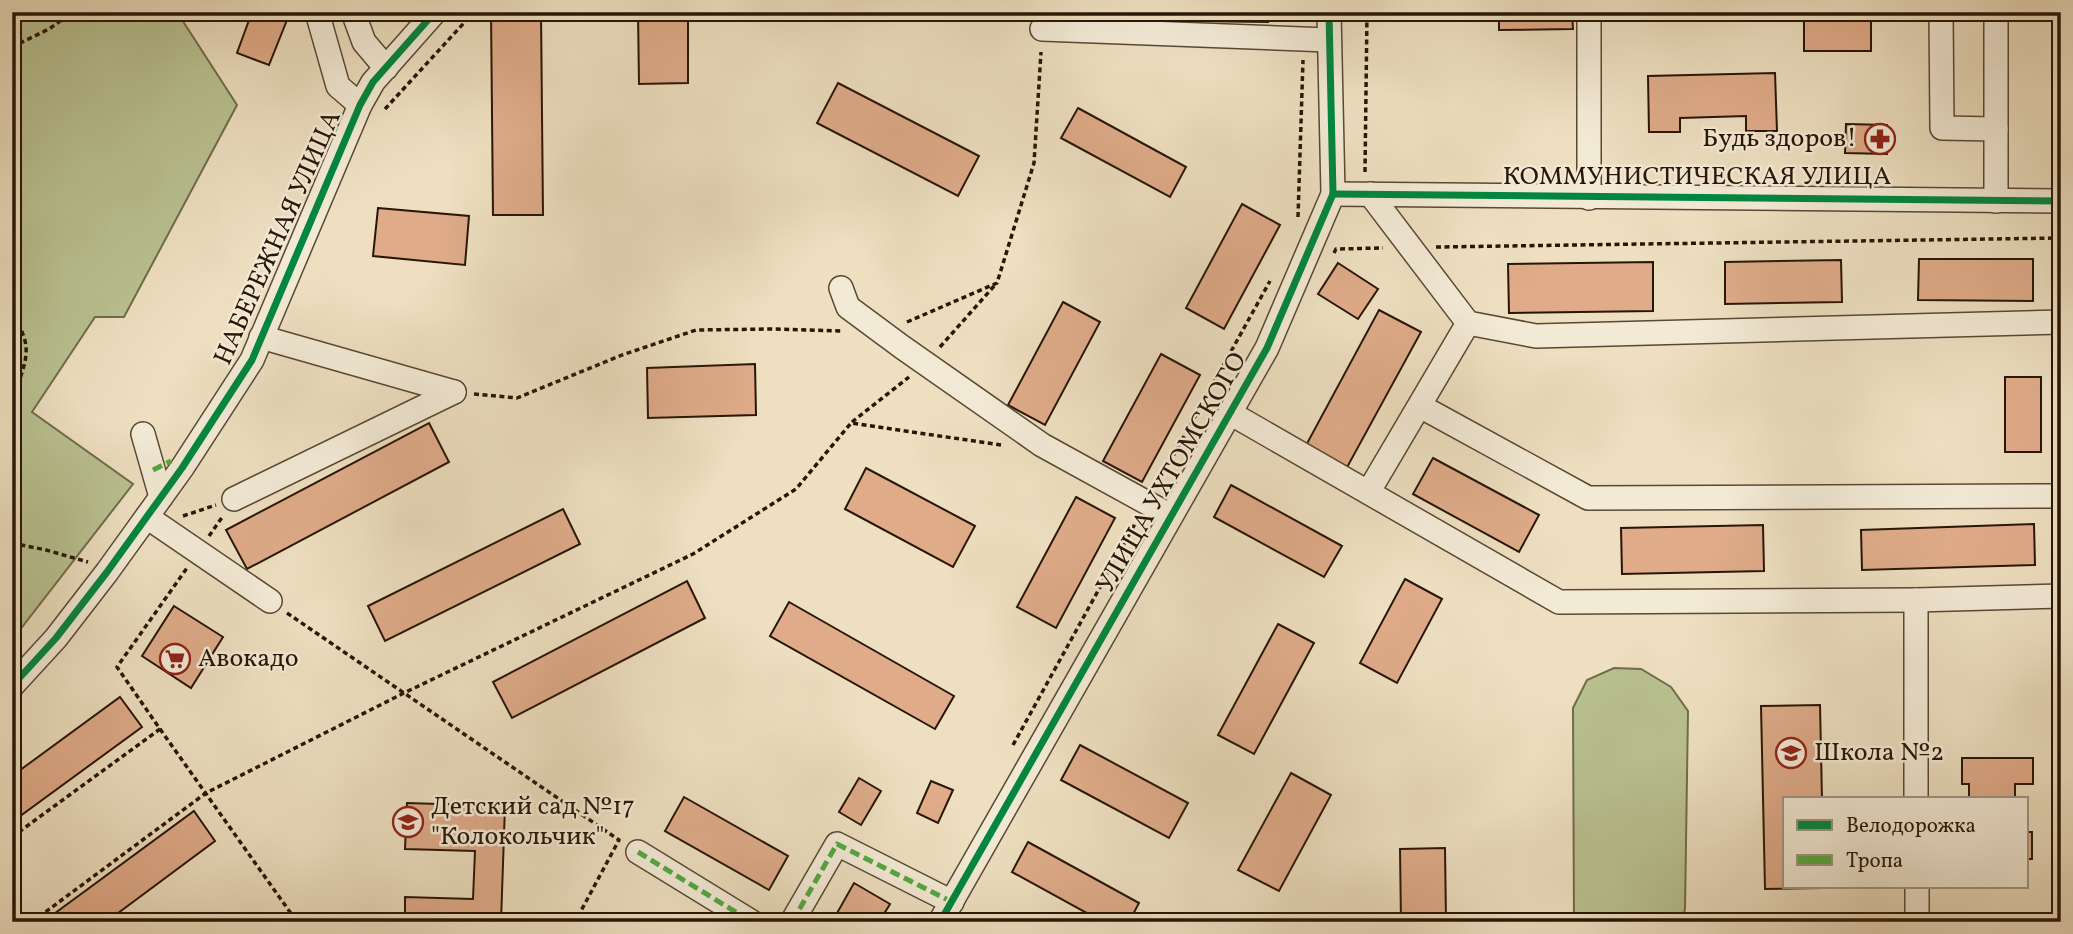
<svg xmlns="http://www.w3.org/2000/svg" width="2073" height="934" font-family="Vollkorn,serif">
<rect width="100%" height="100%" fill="#eddfc0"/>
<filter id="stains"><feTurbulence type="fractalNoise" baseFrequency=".00286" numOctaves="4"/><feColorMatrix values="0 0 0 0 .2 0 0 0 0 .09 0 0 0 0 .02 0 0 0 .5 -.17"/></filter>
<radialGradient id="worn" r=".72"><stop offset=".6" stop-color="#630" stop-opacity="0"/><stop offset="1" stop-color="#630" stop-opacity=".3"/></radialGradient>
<g fill="#b9c191" stroke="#706c4a" stroke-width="2">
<path d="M 12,12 L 177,12 L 237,105 L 124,317 L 95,317 L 32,412 L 133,484 L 12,640 Z"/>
<path d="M 1614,668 L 1641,669 L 1671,687 L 1688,711 L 1685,909 L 1682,922 L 1576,922 L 1574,920 L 1573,708 L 1587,680 Z"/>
</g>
<g fill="#dfab89" stroke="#281604" stroke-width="2">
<path d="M 252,12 L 284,12 L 289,15 L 269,65 L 237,53 Z"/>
<path d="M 491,12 L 541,12 L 543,215 L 493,215 Z"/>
<path d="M 638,12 L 688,12 L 688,83 L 639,84 Z"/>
<path d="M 1047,12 L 1268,12 L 1268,22 L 1047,19 Z"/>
<path d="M 1499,12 L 1572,12 L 1573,29 L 1499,30 Z"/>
<rect x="1804" y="12" width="67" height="39"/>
<path d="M 1775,73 L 1777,131 L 1746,131 L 1746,116 L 1680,118 L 1680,132 L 1649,132 L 1648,76 Z"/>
<path d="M 838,83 L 979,156 L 958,196 L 817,123 Z"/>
<path d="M 1078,108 L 1186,167 L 1170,197 L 1061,138 Z"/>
<path d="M 1846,124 L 1887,125 L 1887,154 L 1845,153 Z"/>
<path d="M 1242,204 L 1280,225 L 1224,329 L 1186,308 Z"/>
<path d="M 378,208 L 469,216 L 465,265 L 373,256 Z"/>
<path d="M 1919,259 L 2033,259 L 2033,301 L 1918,300 Z"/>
<path d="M 1841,260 L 1842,302 L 1725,304 L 1725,262 Z"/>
<path d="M 1653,262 L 1653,311 L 1509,313 L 1508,264 Z"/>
<path d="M 1338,263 L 1378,289 L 1358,319 L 1318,294 Z"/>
<path d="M 1063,302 L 1100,322 L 1045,425 L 1008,405 Z"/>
<path d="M 1379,310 L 1421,332 L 1345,471 L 1304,449 Z"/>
<path d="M 1161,354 L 1200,375 L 1142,482 L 1103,461 Z"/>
<path d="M 755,364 L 756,415 L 648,418 L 647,368 Z"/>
<rect x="2005" y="377" width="36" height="75"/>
<path d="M 429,423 L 449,462 L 247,569 L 226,530 Z"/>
<path d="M 1433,458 L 1539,515 L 1519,552 L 1413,494 Z"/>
<path d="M 866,468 L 975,526 L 953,567 L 845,509 Z"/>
<path d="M 1231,485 L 1342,546 L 1324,577 L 1214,517 Z"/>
<path d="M 1076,497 L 1115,518 L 1056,628 L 1017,607 Z"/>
<path d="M 563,509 L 580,544 L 385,641 L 368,606 Z"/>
<path d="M 2034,524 L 2035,565 L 1862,570 L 1861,530 Z"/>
<path d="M 1763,525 L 1764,571 L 1622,574 L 1621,528 Z"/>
<path d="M 1405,579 L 1442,599 L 1397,683 L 1360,663 Z"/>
<path d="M 687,581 L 705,618 L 512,718 L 493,682 Z"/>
<path d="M 789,602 L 954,696 L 935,729 L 770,636 Z"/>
<path d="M 174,606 L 223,637 L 191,688 L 142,656 Z"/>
<path d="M 1278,624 L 1314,643 L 1254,754 L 1218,735 Z"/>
<path d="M 120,697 L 142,727 L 12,822 L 12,776 Z"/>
<path d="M 1820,705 L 1822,799 L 1784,799 L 1784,887 L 1823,888 L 1765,889 L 1761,706 Z"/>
<path d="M 1080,745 L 1188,803 L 1169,838 L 1061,780 Z"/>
<path d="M 1962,758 L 2033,758 L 2033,784 L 2015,784 L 2015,799 L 1969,799 L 1969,784 L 1962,784 Z"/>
<path d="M 1291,773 L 1331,795 L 1279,891 L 1238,870 Z"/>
<path d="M 859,778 L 881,791 L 861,825 L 839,812 Z"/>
<path d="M 931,781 L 953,790 L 938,823 L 917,813 Z"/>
<path d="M 684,797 L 788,856 L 769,890 L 665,831 Z"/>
<path d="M 407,803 L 505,806 L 501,922 L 405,922 L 405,897 L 473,899 L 475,851 L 405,849 Z"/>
<path d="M 194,811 L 215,841 L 106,922 L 43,922 Z"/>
<rect x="2026" y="832" width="6" height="27"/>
<path d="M 1028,842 L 1139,903 L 1129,922 L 1103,922 L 1012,872 Z"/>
<path d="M 1445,848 L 1446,922 L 1401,922 L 1400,849 Z"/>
<path d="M 854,883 L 890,904 L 879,922 L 832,922 Z"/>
</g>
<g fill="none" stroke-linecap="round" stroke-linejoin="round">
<g stroke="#594833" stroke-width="26">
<g id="minor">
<path d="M 317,12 L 338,86 L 360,105"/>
<path d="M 353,12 L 364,42 L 386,68"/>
<path d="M 1589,12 L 1589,198"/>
<path d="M 1941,12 L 1942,128 L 1996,129"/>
<path d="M 1996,12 L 1996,201"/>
<path d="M 1042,29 L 1328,40"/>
<path d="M 1333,194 L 2061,201"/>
<path d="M 1370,194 L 1468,323 L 1536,336 L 2061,322"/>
<path d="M 841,288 L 848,307 L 902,347 L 1042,445 L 1171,516"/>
<path d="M 261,337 L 454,392"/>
<path d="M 1420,406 L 1588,498 L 2061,496"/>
<path d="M 1230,413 L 1559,602 L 1916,600 L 2061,596"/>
<path d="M 143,434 L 161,497"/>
<path d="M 1369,491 L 1468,323"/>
<path d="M 234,499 L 454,392"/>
<path d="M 147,517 L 270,601"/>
<path d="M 1916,600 L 1916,799"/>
<path d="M 12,686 L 56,638 L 107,572 L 182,468 L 252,360 L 360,105 L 373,82 L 435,12"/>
<path d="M 638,852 L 752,922"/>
<path d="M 1917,887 L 1917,922"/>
<path d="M 792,922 L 837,844 L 952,902"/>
<path d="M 940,922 L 1267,348 L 1333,194 L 1329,12"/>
</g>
</g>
<g stroke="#281604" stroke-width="3.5" stroke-dasharray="5 3.5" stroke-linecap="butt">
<path d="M 12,47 L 49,29 L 73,12"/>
<path d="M 385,109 L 474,12"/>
<path d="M 1365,172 L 1367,12"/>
<path d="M 1298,217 L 1303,60"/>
<path d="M 1436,247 L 2061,238"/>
<path d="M 1334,253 L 1336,249 L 1383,248"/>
<path d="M 12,317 C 40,350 19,371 12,405"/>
<path d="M 907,322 L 997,283 L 1034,163 L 1041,52"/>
<path d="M 940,347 L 995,285"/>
<path d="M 474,394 L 517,398 L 622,355 L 696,330 L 772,329 L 841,331"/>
<path d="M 852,422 L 909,377"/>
<path d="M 1157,485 L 1270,281"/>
<path d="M 183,516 L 216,505"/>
<path d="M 209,536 L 223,516"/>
<path d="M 12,543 L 46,550 L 88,562"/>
<path d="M 287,613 L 619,840 L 575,922"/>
<path d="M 160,729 L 297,922"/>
<path d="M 1013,745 L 1136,522"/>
<path d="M 12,837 L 160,729 L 117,667 L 187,568"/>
<path d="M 32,922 L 206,793 L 404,693 L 693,554 L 796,489 L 851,423 L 1001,445"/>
</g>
<use href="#minor" stroke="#f3ead6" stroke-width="23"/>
<g stroke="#53a940" stroke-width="5" stroke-dasharray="10 5" stroke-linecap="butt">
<path d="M 153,470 L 171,461"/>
<path d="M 638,852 L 752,922"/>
<path d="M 792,922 L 837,844 L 952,902"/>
</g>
<g stroke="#f3ead6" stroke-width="11">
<g id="cycleway">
<path d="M 1333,194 L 2061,201"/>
<path d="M 12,686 L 56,638 L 107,572 L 182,468 L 252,360 L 360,105 L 373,82 L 435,12"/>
<path d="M 940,922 L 1267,348 L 1333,194 L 1329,12"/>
</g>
</g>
<use href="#cycleway" stroke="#00873e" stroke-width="7"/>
</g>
<defs>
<g id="pharmacy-ring" transform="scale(1.575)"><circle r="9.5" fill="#f3ead6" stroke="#8f2418" stroke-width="1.5"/><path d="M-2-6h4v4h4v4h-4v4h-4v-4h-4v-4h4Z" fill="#8f2418"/></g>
<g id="supermarket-ring" transform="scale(1.575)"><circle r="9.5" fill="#f3ead6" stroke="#8f2418" stroke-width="1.5"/><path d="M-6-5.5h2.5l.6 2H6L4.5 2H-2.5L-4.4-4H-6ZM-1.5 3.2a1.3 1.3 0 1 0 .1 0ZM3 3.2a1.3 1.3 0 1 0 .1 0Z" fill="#8f2418"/></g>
<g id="school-ring" transform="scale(1.575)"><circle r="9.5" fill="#f3ead6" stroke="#8f2418" stroke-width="1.5"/><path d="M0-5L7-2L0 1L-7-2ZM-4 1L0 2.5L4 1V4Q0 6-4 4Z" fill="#8f2418"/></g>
</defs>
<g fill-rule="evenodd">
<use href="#pharmacy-ring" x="1880" y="139"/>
<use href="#supermarket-ring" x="175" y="659"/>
<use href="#school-ring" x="1791" y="753"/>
<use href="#school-ring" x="408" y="822"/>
</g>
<g text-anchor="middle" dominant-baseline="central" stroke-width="5" stroke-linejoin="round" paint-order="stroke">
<g font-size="26" fill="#281604" stroke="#f3ead6" text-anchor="start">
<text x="1857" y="139" text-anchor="end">Будь здоров!</text>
<text x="198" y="659">Авокадо</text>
<text x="1814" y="753">Школа №2</text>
<text x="431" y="807">Детский сад №17<tspan x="431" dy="30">"Колокольчик"</tspan></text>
</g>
<g font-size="26" fill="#281604" stroke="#f3ead6">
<text x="1697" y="177">КОММУНИСТИЧЕСКАЯ УЛИЦА</text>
<text transform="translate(278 238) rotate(-66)">НАБЕРЕЖНАЯ УЛИЦА</text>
<text transform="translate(1172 473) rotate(-60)">УЛИЦА УХТОМСКОГО</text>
</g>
</g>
<rect width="2073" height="934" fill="none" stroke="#eddfc0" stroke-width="42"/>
<rect x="14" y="14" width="2045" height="906" fill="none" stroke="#281604" stroke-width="3.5"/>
<rect x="21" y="21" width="2031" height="892" fill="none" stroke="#281604" stroke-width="2"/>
<rect x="1783" y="797" width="245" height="91" fill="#f3ead6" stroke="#a29582" stroke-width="2"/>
<rect x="1797" y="820" width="35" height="10" fill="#00873e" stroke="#a29582" stroke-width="2"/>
<text x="1846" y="832" font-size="21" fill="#281604">Велодорожка</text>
<rect x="1797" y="855" width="35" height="10" fill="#53a940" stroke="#a29582" stroke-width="2"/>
<text x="1846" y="867" font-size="21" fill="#281604">Тропа</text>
<rect width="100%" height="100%" filter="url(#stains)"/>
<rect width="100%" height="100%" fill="url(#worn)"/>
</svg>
